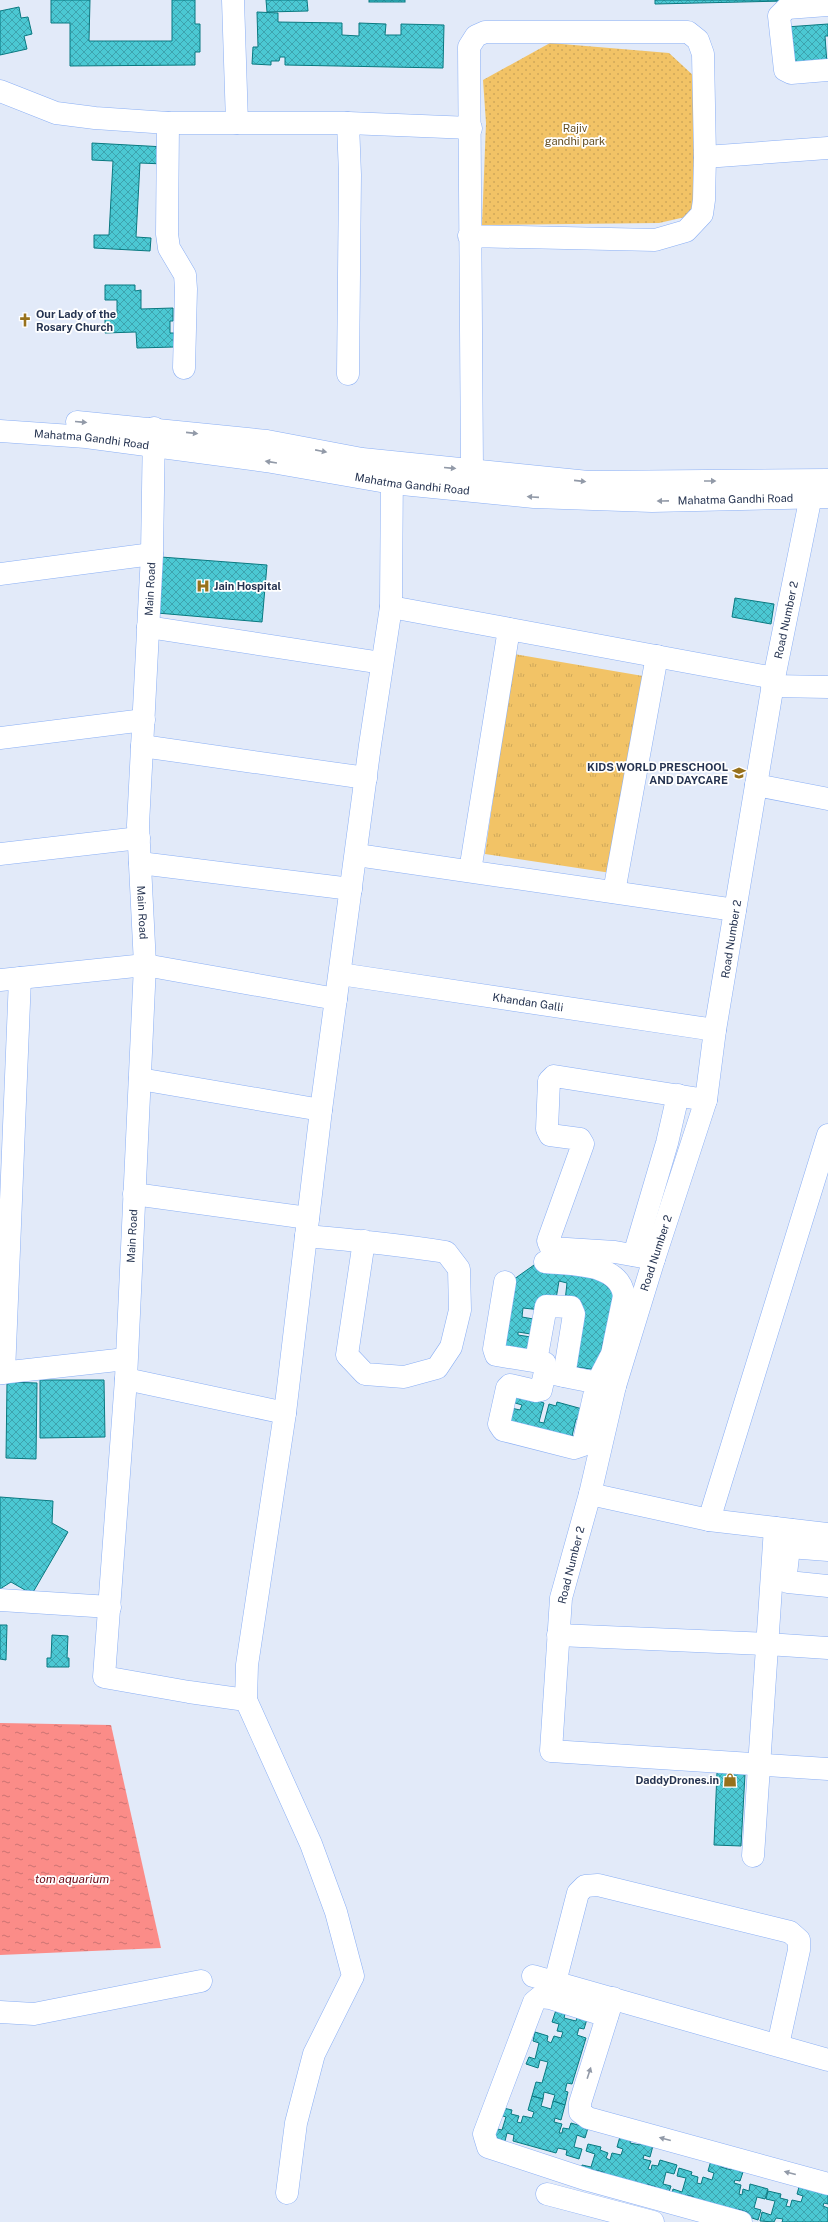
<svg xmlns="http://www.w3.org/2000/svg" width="828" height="2222" font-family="'Public Sans',sans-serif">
<defs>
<pattern id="grass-tufts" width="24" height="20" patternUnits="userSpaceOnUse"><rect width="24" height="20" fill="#f2c366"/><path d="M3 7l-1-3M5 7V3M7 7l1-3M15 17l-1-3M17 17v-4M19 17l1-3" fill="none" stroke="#cfa85a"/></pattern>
<pattern id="park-dots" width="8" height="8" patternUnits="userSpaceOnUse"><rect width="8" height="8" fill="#f2c366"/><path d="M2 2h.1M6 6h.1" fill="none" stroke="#cfa85a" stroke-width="1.8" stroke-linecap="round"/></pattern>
<pattern id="water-ripples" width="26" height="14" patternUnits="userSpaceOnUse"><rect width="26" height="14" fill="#fb8c88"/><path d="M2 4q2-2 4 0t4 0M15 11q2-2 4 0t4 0" fill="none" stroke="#cb7372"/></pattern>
<pattern id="building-cross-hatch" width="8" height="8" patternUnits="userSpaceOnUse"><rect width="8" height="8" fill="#4bc8d3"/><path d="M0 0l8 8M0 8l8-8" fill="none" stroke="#3ea3ae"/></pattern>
</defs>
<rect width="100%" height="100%" fill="#e2eaf9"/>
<path fill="url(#grass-tufts)" d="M 514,654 L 643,676 L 611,873 L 485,854 Z"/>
<path fill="url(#park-dots)" d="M 550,43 L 669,53 L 708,89 L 694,215 L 659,223 L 482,225 L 486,123 L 483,80 Z"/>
<path fill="url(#water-ripples)" d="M 0,1723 L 111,1725 L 161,1948 L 0,1955 Z"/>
<g fill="url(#building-cross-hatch)" stroke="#097981">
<path d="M 51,0 L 90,0 L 89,41 L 172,41 L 172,0 L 195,0 L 195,24 L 200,24 L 200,52 L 195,52 L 195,65 L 70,66 L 70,23 L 51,23 Z"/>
<path d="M 266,0 L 307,0 L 308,11 L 267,12 Z"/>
<rect x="369" y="0" width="36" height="2"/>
<path d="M 655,0 L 828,0 L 655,4 Z"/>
<path d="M 19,7 L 21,18 L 28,17 L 32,34 L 24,36 L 27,49 L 0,55 L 0,11 Z"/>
<path d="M 257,12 L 278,13 L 278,22 L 342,23 L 342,35 L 359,36 L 359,23 L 386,24 L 385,35 L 401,35 L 401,24 L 444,25 L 443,68 L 285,65 L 285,57 L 280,57 L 279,61 L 271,61 L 271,65 L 252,64 L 253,47 L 258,47 Z"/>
<path d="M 828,24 L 828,36 L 825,36 L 827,64 L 789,67 L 786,27 Z"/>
<path d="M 92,143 L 165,147 L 164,164 L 140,163 L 136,237 L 151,238 L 150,251 L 94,248 L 94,235 L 109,235 L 113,161 L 92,160 Z"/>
<path d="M 105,285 L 135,285 L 135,291 L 141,290 L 141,309 L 173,308 L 173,321 L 170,321 L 170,333 L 174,333 L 174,347 L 137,348 L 136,332 L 105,333 L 105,316 L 117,316 L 117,300 L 105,300 Z"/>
<path d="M 161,557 L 267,565 L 262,622 L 157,613 Z"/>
<path d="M 735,598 L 774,604 L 771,624 L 732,617 Z"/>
<path d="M 534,1265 L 595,1273 L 614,1292 L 606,1343 L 603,1342 L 598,1370 L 569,1366 L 565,1301 L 567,1283 L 559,1281 L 556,1299 L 541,1310 L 523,1308 L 522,1317 L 539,1320 L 537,1335 L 518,1332 L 518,1335 L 531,1337 L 530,1358 L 501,1354 L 510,1282 Z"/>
<path d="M 40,1380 L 104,1380 L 105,1437 L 40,1438 Z"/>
<path d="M 7,1382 L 37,1383 L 36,1459 L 6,1458 Z"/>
<path d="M 512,1390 L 544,1403 L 539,1422 L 544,1423 L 549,1404 L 556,1406 L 557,1402 L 586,1410 L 583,1420 L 576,1419 L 572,1436 L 579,1437 L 503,1425 L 511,1408 L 520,1410 L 522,1405 L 512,1402 Z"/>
<path d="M 0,1497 L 53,1501 L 52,1523 L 68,1532 L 32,1594 L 11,1582 L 0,1589 Z"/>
<path d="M 0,1625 L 7,1625 L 6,1660 L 0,1659 Z"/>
<path d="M 52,1635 L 68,1636 L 67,1658 L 69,1658 L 69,1667 L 47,1667 L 47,1658 L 51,1658 Z"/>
<path d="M 717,1772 L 745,1774 L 741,1846 L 714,1845 Z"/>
<path d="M 557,2007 L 566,2010 L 564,2018 L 576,2021 L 578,2014 L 588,2016 L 584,2029 L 579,2028 L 577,2035 L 586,2038 L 572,2084 L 567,2083 L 565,2091 L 568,2092 L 565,2105 L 553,2101 L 555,2095 L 544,2092 L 543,2099 L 532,2096 L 536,2082 L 542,2083 L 548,2062 L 540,2060 L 538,2068 L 526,2064 L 529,2057 L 535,2059 L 539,2043 L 533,2041 L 535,2032 L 548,2036 L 547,2041 L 551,2043 L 554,2036 L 561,2038 L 563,2032 L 557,2031 L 559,2024 L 552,2022 Z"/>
<path d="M 532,2096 L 543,2099 L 541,2106 L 551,2109 L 553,2101 L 565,2105 L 561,2120 L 555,2118 L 554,2122 L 562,2124 L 559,2133 L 562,2133 L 563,2128 L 569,2129 L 571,2123 L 588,2128 L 585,2138 L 577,2135 L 574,2147 L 582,2149 L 579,2159 L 566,2155 L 567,2150 L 558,2148 L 556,2153 L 513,2141 L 514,2135 L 507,2133 L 505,2141 L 491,2137 L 493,2128 L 502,2130 L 506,2117 L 497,2114 L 499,2107 L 512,2110 L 511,2114 L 519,2116 L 517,2122 L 521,2123 L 523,2116 L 532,2118 L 534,2112 L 528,2110 Z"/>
<path d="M 621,2133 L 632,2136 L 630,2143 L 640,2145 L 642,2138 L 654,2142 L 650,2157 L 644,2155 L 643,2159 L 651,2161 L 648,2169 L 651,2170 L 652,2165 L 658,2166 L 660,2160 L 677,2165 L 674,2174 L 666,2172 L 663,2184 L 671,2186 L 668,2195 L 655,2192 L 656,2187 L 647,2184 L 645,2190 L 601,2178 L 603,2172 L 596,2170 L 594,2178 L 580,2174 L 582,2165 L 591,2167 L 595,2154 L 586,2151 L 588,2144 L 601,2147 L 600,2150 L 608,2153 L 606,2158 L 610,2160 L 612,2153 L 621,2155 L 623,2149 L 617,2147 Z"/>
<path d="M 712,2157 L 723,2160 L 721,2167 L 731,2170 L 733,2163 L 745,2166 L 740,2181 L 735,2180 L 734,2183 L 741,2185 L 739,2194 L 742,2195 L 743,2189 L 749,2191 L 750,2184 L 768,2189 L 765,2199 L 757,2197 L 754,2208 L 761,2210 L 758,2220 L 746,2216 L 747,2212 L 738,2209 L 736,2215 L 692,2202 L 694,2197 L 687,2195 L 685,2202 L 671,2198 L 673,2189 L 682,2192 L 686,2178 L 677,2176 L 679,2168 L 692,2172 L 691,2175 L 698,2177 L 697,2183 L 701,2184 L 703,2177 L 712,2180 L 714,2173 L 708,2171 Z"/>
<path d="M 801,2180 L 828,2187 L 828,2204 L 824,2203 L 823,2206 L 828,2208 L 828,2222 L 782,2222 L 783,2219 L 776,2218 L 774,2222 L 760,2221 L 762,2212 L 771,2215 L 775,2201 L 766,2199 L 768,2191 L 781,2194 L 780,2198 L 788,2200 L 786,2206 L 790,2207 L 792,2200 L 801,2202 L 803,2196 L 797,2194 Z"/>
</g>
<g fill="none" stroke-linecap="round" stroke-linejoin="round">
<g stroke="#8aaff5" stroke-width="23">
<g id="minor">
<path d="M 233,0 L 237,123"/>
<path d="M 828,5 L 787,8 L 779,16 L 785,70 L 791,73 L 828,70"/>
<path d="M 0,91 L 56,113 L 95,118 L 168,123 L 348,123 L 471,128"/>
<path d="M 168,123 L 167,234 L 169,248 L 185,275 L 186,289 L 184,368"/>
<path d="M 705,157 L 828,148"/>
<path d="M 469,236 L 655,240 L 686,231 L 702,214 L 704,200 L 705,157 L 703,54 L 698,40 L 688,32 L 485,32 L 476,36 L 469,47 L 472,470 L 471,489"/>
<path d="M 348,374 L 350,175 L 348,123"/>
<path id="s1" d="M 154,428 L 152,554 L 138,825 L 145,965 L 126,1379 L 104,1677 L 189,1692 L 246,1700"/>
<path d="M 814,481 L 774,678 L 715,1030 L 706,1100 L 654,1259 L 615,1386 L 590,1494 L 561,1598 L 551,1751 L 828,1769"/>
<path d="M 0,574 L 152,554"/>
<path d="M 391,607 L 774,678"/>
<path d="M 148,627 L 382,663"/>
<path d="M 772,686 L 828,687"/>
<path d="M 0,738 L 144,720"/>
<path d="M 142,746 L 366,778"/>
<path d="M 756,785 L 828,799"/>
<path d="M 0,854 L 139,838"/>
<path d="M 357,855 L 735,910"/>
<path d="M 140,863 L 351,889"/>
<path d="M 470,871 L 509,629"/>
<path d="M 614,892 L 657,656"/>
<path id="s2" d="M 340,974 L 715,1030"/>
<path d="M 0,980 L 145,965 L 336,999"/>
<path d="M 140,1079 L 321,1110"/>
<path d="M 134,1194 L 308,1218"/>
<path d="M 306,1236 C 353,1240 400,1245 446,1252 L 459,1269 L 460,1310 L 451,1347 L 437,1368 L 404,1377 L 365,1374 L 347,1355 L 364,1241"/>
<path d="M 634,1255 L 667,1143 L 678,1095"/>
<path d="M 654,1259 L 615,1252 L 551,1248 L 548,1241 L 583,1144 L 580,1139 L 550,1135 L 547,1129 L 549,1081 L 554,1076 L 706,1100"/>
<path d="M 545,1262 C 571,1265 620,1262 624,1296 L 612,1354 L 597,1383 L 583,1445 L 574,1448 L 503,1430 L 499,1424 L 507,1388 L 510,1385 L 536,1391 L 541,1390 L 545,1372 C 568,1377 592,1382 615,1386"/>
<path d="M 505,1282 L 494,1349 L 496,1355 L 545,1363 L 545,1369"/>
<path d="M 536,1361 L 546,1306 L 571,1307 L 574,1314 L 564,1376"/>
<path d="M 0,1373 L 126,1359"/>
<path d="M 4,1373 L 20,978"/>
<path d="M 126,1379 L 285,1413"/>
<path d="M 590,1494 L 709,1520 L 828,1534"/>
<path d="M 709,1520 L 828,1135"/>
<path d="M 791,1530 L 786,1574 L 788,1582 L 828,1586"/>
<path d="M 789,1547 L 828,1550"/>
<path d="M 0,1600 L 110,1607"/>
<path d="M 558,1635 L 767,1644 L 828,1648"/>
<path d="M 753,1856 L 775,1528"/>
<path d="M 533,1976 L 828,2060"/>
<path d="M 555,1982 L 578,1893 L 585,1886 L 598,1885 L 790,1932 L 799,1940 L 799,1950 L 778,2045"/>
<path d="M 613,1998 L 580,2103 L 580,2112 L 588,2118 L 828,2184"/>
<path d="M 0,2012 L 34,2014 L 201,1981"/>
<path d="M 607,2016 L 550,1998 L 540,1997 L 534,2002 L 484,2134 L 488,2147 L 588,2180 L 741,2222"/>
<path d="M 287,2193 L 296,2123 L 314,2054 L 353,1976 L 336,1912 L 311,1844 L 246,1700 L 247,1665 L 285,1413 L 321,1110 L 370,745 L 391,607 L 392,464"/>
<path d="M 547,2194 L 653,2222"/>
</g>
</g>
<g stroke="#8aaff5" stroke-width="23">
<g id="major">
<path d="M 77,422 L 267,441 L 362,459 L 588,482 L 828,480"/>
<path id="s3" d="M 0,431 L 86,437 L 266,461 L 392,483 L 534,497 L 652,501 L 828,497"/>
</g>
</g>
<use href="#minor" stroke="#fff" stroke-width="22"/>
<use href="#major" stroke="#fff" stroke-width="22"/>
</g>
<defs><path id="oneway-solid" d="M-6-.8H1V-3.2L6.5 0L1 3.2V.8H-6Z"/></defs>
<g fill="#929aa8">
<use href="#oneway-solid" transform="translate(81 422) rotate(5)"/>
<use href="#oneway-solid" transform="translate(192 433) rotate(6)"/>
<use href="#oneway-solid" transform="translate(321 451) rotate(11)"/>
<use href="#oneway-solid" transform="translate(271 462) rotate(-171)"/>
<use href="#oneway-solid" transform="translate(450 468) rotate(5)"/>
<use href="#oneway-solid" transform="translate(580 481) rotate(6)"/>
<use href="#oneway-solid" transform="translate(710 481)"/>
<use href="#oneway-solid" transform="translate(533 497) rotate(-176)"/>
<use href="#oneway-solid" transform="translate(663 501) rotate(179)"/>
<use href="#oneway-solid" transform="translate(589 2073) rotate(-72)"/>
<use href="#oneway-solid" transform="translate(665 2139) rotate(-165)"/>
<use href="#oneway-solid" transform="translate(790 2173) rotate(-165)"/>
</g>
<defs>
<g id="church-bare" transform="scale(1.08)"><path d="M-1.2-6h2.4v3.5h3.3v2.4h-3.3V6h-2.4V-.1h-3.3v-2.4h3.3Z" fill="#97711c" stroke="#fff" stroke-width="2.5" paint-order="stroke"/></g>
<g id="hospital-bare" transform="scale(1.08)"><path d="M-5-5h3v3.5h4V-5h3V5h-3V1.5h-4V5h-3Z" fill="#97711c" stroke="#fff" stroke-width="2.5" paint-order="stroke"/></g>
<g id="school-bare" transform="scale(1.08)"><path d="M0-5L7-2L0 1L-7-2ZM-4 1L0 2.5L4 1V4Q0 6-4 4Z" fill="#97711c" stroke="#fff" stroke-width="2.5" paint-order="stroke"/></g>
<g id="shop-bare" transform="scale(1.08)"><path d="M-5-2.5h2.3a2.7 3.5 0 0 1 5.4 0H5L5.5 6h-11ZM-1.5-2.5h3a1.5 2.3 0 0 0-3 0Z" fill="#97711c" stroke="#fff" stroke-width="2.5" paint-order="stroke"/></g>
</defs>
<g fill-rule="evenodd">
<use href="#church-bare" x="25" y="320"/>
<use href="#hospital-bare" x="203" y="586"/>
<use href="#school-bare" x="739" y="773"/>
<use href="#shop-bare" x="730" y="1780"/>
</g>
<g text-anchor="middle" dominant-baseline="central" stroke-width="3.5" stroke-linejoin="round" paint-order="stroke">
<g font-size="11" fill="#644e23" stroke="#fff">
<text x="575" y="128">Rajiv<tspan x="575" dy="13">gandhi park</tspan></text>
</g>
<g font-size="11" font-weight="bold" fill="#263451" stroke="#fff" text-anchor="start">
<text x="36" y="314">Our Lady of the<tspan x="36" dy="13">Rosary Church</tspan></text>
<text x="214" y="586">Jain Hospital</text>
<text x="728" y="767" text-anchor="end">KIDS WORLD PRESCHOOL<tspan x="728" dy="13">AND DAYCARE</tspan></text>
<text x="719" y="1780" text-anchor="end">DaddyDrones.in</text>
</g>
<g font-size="11" fill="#263451" stroke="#fff">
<text stroke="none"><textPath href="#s3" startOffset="92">Mahatma Gandhi Road</textPath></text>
<text stroke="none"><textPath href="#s3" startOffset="416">Mahatma Gandhi Road</textPath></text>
<text stroke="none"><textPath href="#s3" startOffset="740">Mahatma Gandhi Road</textPath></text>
<text transform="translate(150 589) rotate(-87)">Main Road</text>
<text transform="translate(786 620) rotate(-78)">Road Number 2</text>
<text stroke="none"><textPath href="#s1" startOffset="485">Main Road</textPath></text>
<text transform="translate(731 939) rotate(-81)">Road Number 2</text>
<text stroke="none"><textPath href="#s2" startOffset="190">Khandan Galli</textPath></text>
<text transform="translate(132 1236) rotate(-87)">Main Road</text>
<text transform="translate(656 1253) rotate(-72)">Road Number 2</text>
<text transform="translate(571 1565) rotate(-76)">Road Number 2</text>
</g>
<g font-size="12" font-style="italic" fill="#6f0815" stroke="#fff">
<text x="72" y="1879">tom aquarium</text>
</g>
</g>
</svg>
